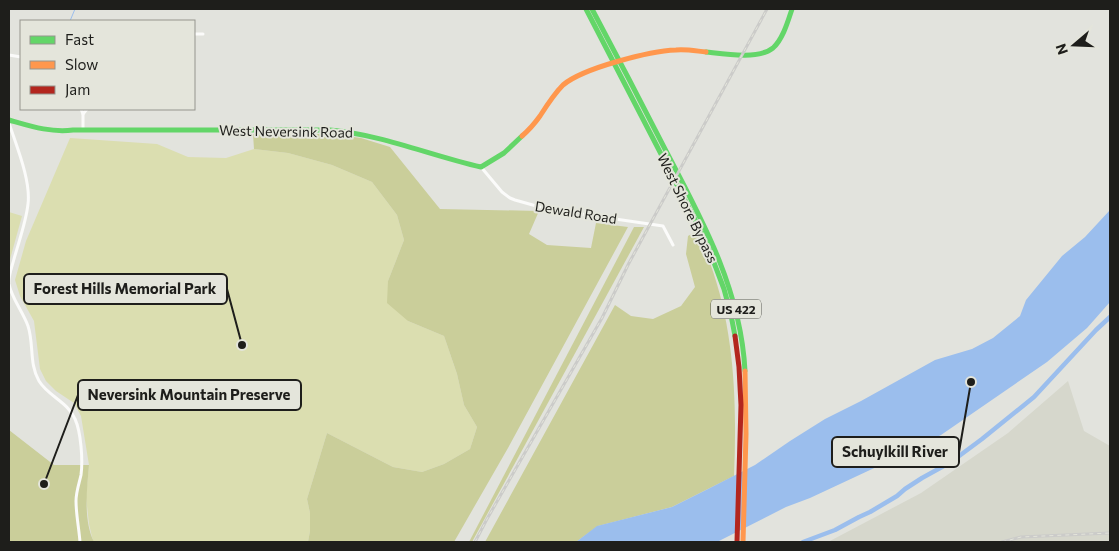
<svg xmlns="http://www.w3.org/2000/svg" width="1119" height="551" font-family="Commissioner,sans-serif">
<rect width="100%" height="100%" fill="#e2e3dd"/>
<path fill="#d6d7cc" d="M 1068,381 L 1084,431 L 1110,446 L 1110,542 L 828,542 L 921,493 L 1008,433 Z"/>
<g fill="#dbdeb0">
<path d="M 70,138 L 157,144 L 188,157 L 226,158 L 254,149 L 288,153 L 332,165 L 372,182 L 397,215 L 404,240 L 388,281 L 408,321 L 444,336 L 457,374 L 464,405 L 477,427 L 470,449 L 444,464 L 422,472 L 393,467 L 327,433 L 307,499 L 310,513 L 310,531 L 308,542 L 93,541 L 89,524 L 86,497 L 89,465 L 81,416 L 74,403 L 56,391 L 46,381 L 40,369 L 34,321 L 20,296 L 15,280 L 26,241 Z"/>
<path d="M 9,212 L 22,216 L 9,263 Z"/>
</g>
<g fill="#cace9a">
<path d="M 253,134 L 332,134 L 361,138 L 390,147 L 440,209 L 539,211 L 529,234 L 547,245 L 591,248 L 596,223 L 628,227 L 508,448 L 454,542 L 308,542 L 310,531 L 310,513 L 307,499 L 327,433 L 393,467 L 422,472 L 444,464 L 470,449 L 477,427 L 464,405 L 457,374 L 444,336 L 408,321 L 387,303 L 388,281 L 404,240 L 397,215 L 372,182 L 332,165 L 288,153 L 254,149 Z"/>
<path d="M 634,227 L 644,227 L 472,542 L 469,542 Z"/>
<path d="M 696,231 C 701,241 706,252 710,263 C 735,331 737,404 734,476 L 672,507 L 598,526 L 576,542 L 485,542 L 615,305 L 631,316 L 653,319 L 681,306 L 695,287 L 686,254 L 688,236 Z"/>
<path d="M 9,430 L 54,465 L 89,465 C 87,489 83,520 94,542 L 9,542 Z"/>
</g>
<path fill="#9bbeed" d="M 1110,210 L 1110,302 L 1087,328 L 1047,362 L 941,435 L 885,463 L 810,498 L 786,507 L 717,542 L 576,542 L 597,526 L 672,507 L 710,488 L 755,465 L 790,441 L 825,419 L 861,401 L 935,360 L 972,349 L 993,338 L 1020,316 L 1026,300 L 1062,256 L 1085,237 Z"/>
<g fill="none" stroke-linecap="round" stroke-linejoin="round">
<path stroke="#9bbeed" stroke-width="1" d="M 70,21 L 75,9"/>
<path stroke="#9bbeed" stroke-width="4.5" d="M 803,542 L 835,530 L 859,517 L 870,512 L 897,496 L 905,489 L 922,478 L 951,462 L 982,439 L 1034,397 L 1096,330 L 1110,317"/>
<g stroke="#fbfbfa" stroke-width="3">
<path d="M 194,34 L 203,34"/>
<path d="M 9,55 L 21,57"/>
<path d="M 81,109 L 83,114 L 87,109"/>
<path d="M 83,114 L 83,130"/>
<path d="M 9,123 C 16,145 31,180 28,204 C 26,222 19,241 14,259 C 12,267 8,276 9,284 C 11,297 23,312 28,326 C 34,344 29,364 39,381 C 48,396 68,402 75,419 C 81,432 83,460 81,475 C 79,484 76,492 76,501 C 76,514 79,529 80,542"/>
<path d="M 481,167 L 502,192 L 510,198 L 515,200 L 547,209 L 663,226 L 673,245"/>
</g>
<g stroke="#63d668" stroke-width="5">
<path d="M 586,9 L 705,239 L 724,289 L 731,315 L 735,336"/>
<path d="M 592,9 C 617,56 642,104 666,151 C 703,221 741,291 745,371"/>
<path d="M 706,52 C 724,54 758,60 773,48 C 783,39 788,21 792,9"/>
<path d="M 9,120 C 30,126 51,133 73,130 L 330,130 C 383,135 429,155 481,167 L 504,153 L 522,136"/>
</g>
<g stroke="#ff974d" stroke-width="5">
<path d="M 522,136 C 529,130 535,123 540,116 C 547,105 554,94 563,85 C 583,68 650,51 676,50 C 686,49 696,51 706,52"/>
<path d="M 743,542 L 746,434 L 745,371"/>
</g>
<path stroke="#b3261e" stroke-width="5" d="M 735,336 L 739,367 L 741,405 L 737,542"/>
<g stroke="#cbcbc9" stroke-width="3">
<g id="rail">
<path d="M 475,542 L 487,519 L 602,318 L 629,263 L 767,9"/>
<path d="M 1002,542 L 1021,537 L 1110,533"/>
</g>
</g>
<use href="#rail" stroke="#e4e5db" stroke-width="1" stroke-dasharray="4" stroke-linecap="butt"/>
</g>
<g text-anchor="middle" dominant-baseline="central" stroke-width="4" stroke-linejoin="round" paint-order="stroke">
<rect fill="#e4e5db" stroke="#595a55" stroke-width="1" x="711" y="299.5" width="50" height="19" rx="4"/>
<g font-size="12" font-weight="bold" fill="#1e1e1b">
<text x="736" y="309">US 422</text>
</g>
<g font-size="14" fill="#1e1e1b" stroke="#e4e5db">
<text transform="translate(286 131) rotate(1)">West Neversink Road</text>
<text transform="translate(688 208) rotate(64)">West Shore Bypass</text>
<text transform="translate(576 212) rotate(9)">Dewald Road</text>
</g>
</g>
<path fill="none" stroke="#1e1e1b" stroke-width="2" d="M242 345L227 289M44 484L78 395M971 382L959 452"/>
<g fill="#1e1e1b" stroke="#e4e5db" stroke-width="2">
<circle cx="242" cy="345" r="5"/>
<circle cx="44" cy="484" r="5"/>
<circle cx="971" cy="382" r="5"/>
</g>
<g fill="#e4e5db" stroke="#1e1e1b" stroke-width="2">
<rect x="24" y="274" width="203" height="30" rx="5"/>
<rect x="78" y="380" width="223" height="30" rx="5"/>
<rect x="832" y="437" width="127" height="30" rx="5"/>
</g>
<g font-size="15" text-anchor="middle" font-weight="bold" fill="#1e1e1b">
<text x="125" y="294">Forest Hills Memorial Park</text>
<text x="189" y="400">Neversink Mountain Preserve</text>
<text x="895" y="457">Schuylkill River</text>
</g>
<rect width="1119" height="551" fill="none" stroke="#1e1e1b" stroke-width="20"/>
<rect x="20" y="20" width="175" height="90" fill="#e4e5db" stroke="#95958e"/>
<rect x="30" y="36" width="25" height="8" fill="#63d668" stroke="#95958e"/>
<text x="65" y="45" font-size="15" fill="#1e1e1b">Fast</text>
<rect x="30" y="61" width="25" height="8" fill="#ff974d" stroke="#95958e"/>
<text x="65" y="70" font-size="15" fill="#1e1e1b">Slow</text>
<rect x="30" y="86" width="25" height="8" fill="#b3261e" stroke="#95958e"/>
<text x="65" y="95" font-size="15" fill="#1e1e1b">Jam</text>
<g transform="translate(1074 45) rotate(251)" stroke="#e4e5db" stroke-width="4" paint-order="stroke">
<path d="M0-4L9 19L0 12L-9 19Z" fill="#1e1e1b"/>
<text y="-8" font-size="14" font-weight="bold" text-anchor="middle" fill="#1e1e1b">N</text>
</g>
</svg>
